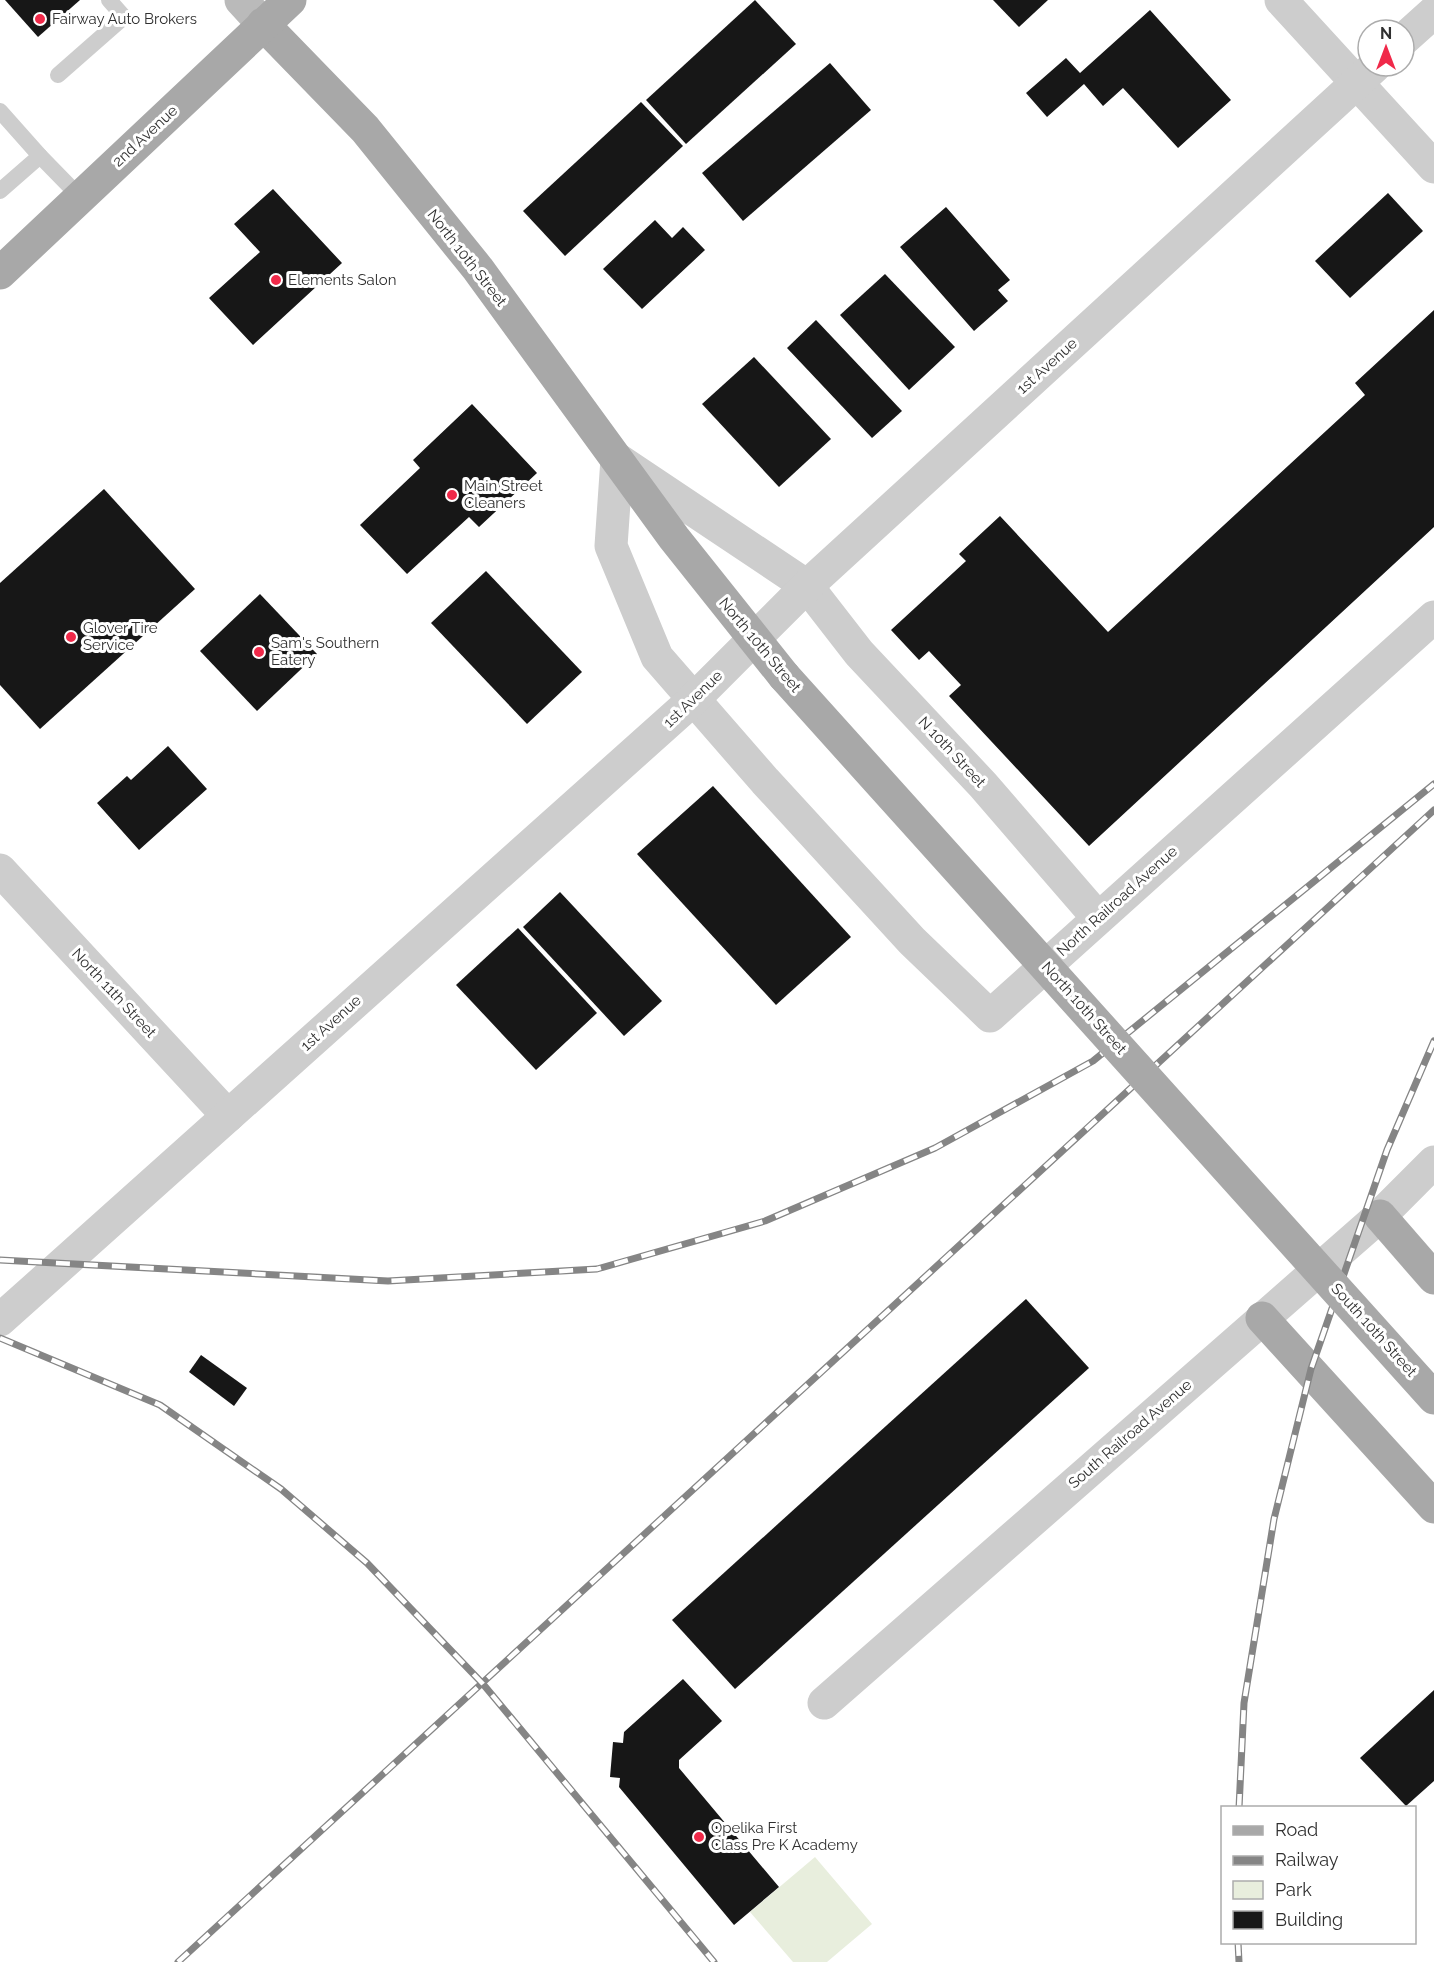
<svg xmlns="http://www.w3.org/2000/svg" width="1434" height="1962" font-family="Raleway,sans-serif">
<rect width="100%" height="100%" fill="#fff"/>
<path fill="#e8eedd" d="M 815,1857 L 872,1924 L 827,1962 L 793,1962 L 750,1912 Z"/>
<g fill="#171717">
<path d="M 5,0 L 80,0 L 38,37 Z"/>
<path d="M 755,0 L 796,44 L 686,144 L 646,100 Z"/>
<path d="M 993,0 L 1048,0 L 1019,27 Z"/>
<path d="M 1150,10 L 1231,100 L 1178,148 L 1123,88 L 1103,106 L 1084,84 L 1047,117 L 1026,93 L 1066,58 L 1080,73 Z"/>
<path d="M 830,63 L 871,110 L 743,221 L 702,173 Z"/>
<path d="M 641,102 L 683,146 L 565,256 L 523,211 Z"/>
<path d="M 273,189 L 342,263 L 253,345 L 209,298 L 260,252 L 234,224 Z"/>
<path d="M 1388,193 L 1423,231 L 1350,298 L 1315,261 Z"/>
<path d="M 946,207 L 1010,280 L 998,290 L 1008,301 L 974,331 L 900,247 Z"/>
<path d="M 655,220 L 672,238 L 683,227 L 705,250 L 642,309 L 603,269 Z"/>
<path d="M 885,274 L 955,347 L 909,390 L 840,315 Z"/>
<path d="M 1434,310 L 1434,527 L 1089,846 L 949,696 L 961,685 L 929,651 L 919,660 L 891,630 L 966,561 L 959,554 L 1000,516 L 1108,632 L 1365,395 L 1355,383 Z"/>
<path d="M 816,320 L 902,411 L 872,438 L 787,348 Z"/>
<path d="M 754,357 L 831,439 L 779,487 L 702,404 Z"/>
<path d="M 472,404 L 537,473 L 479,527 L 469,517 L 407,574 L 360,525 L 420,468 L 413,460 Z"/>
<path d="M 104,489 L 195,589 L 40,729 L 0,685 L 0,583 Z"/>
<path d="M 486,571 L 582,672 L 527,724 L 431,623 Z"/>
<path d="M 260,594 L 317,654 L 257,711 L 200,651 Z"/>
<path d="M 168,746 L 207,789 L 139,850 L 97,803 L 127,776 L 131,780 Z"/>
<path d="M 713,786 L 851,937 L 776,1005 L 637,854 Z"/>
<path d="M 560,892 L 662,1001 L 624,1036 L 523,927 Z"/>
<path d="M 518,928 L 597,1013 L 536,1070 L 456,985 Z"/>
<path d="M 1026,1299 L 1089,1368 L 735,1689 L 672,1620 Z"/>
<path d="M 201,1355 L 247,1388 L 234,1406 L 189,1372 Z"/>
<path d="M 683,1679 L 722,1721 L 679,1760 L 679,1768 L 779,1887 L 734,1925 L 619,1787 L 620,1778 L 610,1777 L 613,1742 L 623,1743 L 624,1732 Z"/>
<path d="M 1434,1690 L 1434,1781 L 1406,1806 L 1360,1758 Z"/>
</g>
<g fill="none" stroke-linecap="round" stroke-linejoin="round">
<g stroke="#cdcdcd" stroke-width="16">
<path d="M 58,75 L 124,17 L 109,0"/>
<path d="M 0,111 L 40,156 L 0,191"/>
<path d="M 40,156 L 80,197"/>
</g>
<g stroke="#cdcdcd" stroke-width="33">
<path d="M 1281,0 L 1434,167"/>
<path d="M 1404,39 L 1434,12"/>
<path d="M 0,870 L 228,1116"/>
<path d="M 1098,918 L 983,785 L 859,653 L 807,586 L 617,459 L 611,546 L 657,657 L 765,781 L 912,941 L 990,1016 L 1434,617"/>
<path d="M 0,1320 L 693,700 L 807,586 L 1375,66"/>
<path d="M 824,1703 L 1380,1216 L 1434,1162"/>
</g>
<path stroke="#bababa" stroke-width="33" d="M 241,0 L 263,24"/>
<g stroke="#a8a8a8" stroke-width="33">
<path d="M 263,24 L 365,129 L 478,269 L 674,538 L 784,676"/>
<path d="M 0,273 L 290,0"/>
<path d="M 1380,1216 L 1434,1278"/>
<path d="M 1262,1318 L 1434,1507"/>
</g>
<g stroke="#858585" stroke-width="7">
<g id="rail">
<path d="M 0,1260 L 388,1281 L 597,1269 L 765,1221 L 935,1148 L 1093,1061 L 1434,784"/>
<path d="M 0,1338 L 160,1405 L 281,1489 L 367,1563 L 483,1684 L 714,1962"/>
<path d="M 1239,1808 L 1244,1703 L 1274,1519 L 1311,1369 L 1387,1150 L 1434,1041"/>
<path d="M 1238,1942 L 1239,1962"/>
<path d="M 178,1962 L 1434,810"/>
</g>
</g>
<use href="#rail" stroke="#fff" stroke-width="4.5" stroke-dasharray="14" stroke-linecap="butt"/>
<path stroke="#a8a8a8" stroke-width="33" d="M 784,676 L 1434,1398"/>
</g>
<g fill="#f02949" stroke="#fff" stroke-width="2">
<circle cx="40" cy="19" r="6"/>
<circle cx="276" cy="280" r="6"/>
<circle cx="452" cy="495" r="6"/>
<circle cx="71" cy="637" r="6"/>
<circle cx="259" cy="652" r="6"/>
<circle cx="699" cy="1837" r="6"/>
</g>
<g text-anchor="middle" dominant-baseline="central" stroke-width="6" stroke-linejoin="round" paint-order="stroke">
<g font-size="15" fill="#303030" stroke="#fff" text-anchor="start">
<text x="52" y="19">Fairway Auto Brokers</text>
<text x="288" y="280">Elements Salon</text>
<text x="464" y="486">Main Street<tspan x="464" dy="17">Cleaners</tspan></text>
<text x="83" y="628">Glover Tire<tspan x="83" dy="17">Service</tspan></text>
<text x="271" y="643">Sam's Southern<tspan x="271" dy="17">Eatery</tspan></text>
<text x="711" y="1828">Opelika First<tspan x="711" dy="17">Class Pre K Academy</tspan></text>
</g>
<g font-size="15" fill="#303030" stroke="#fff">
<text transform="translate(145 136) rotate(-43)">2nd Avenue</text>
<text transform="translate(467 258) rotate(52)">North 10th Street</text>
<text transform="translate(1047 366) rotate(-42)">1st Avenue</text>
<text transform="translate(760 645) rotate(50)">North 10th Street</text>
<text transform="translate(693 699) rotate(-44)">1st Avenue</text>
<text transform="translate(952 752) rotate(47)">N 10th Street</text>
<text transform="translate(1117 901) rotate(-42)">North Railroad Avenue</text>
<text transform="translate(114 993) rotate(47)">North 11th Street</text>
<text transform="translate(1084 1008) rotate(48)">North 10th Street</text>
<text transform="translate(331 1023) rotate(-42)">1st Avenue</text>
<text transform="translate(1374 1330) rotate(48)">South 10th Street</text>
<text transform="translate(1130 1434) rotate(-41)">South Railroad Avenue</text>
</g>
</g>
<rect x="1221" y="1806" width="195" height="138" fill="#ffffff" stroke="#acacac" stroke-width="1.5"/>
<rect x="1233" y="1826" width="30" height="9" fill="#a8a8a8" stroke="#acacac" stroke-width="1.5"/>
<text x="1275" y="1836" font-size="18" fill="#303030">Road</text>
<rect x="1233" y="1856" width="30" height="9" fill="#858585" stroke="#acacac" stroke-width="1.5"/>
<text x="1275" y="1866" font-size="18" fill="#303030">Railway</text>
<rect x="1233" y="1881" width="30" height="18" fill="#e8eedd" stroke="#acacac" stroke-width="1.5"/>
<text x="1275" y="1896" font-size="18" fill="#303030">Park</text>
<rect x="1233" y="1911" width="30" height="18" fill="#171717" stroke="#acacac" stroke-width="1.5"/>
<text x="1275" y="1926" font-size="18" fill="#303030">Building</text>
<g transform="translate(1386 48)"><circle r="28" fill="#ffffff" stroke="#acacac" stroke-width="1.5"/>
<path d="M0-4.5L10 22L0 15L-10 22Z" fill="#f02949"/>
<text y="-9" font-size="16" font-weight="bold" text-anchor="middle" fill="#303030">N</text>
</g>
</svg>
